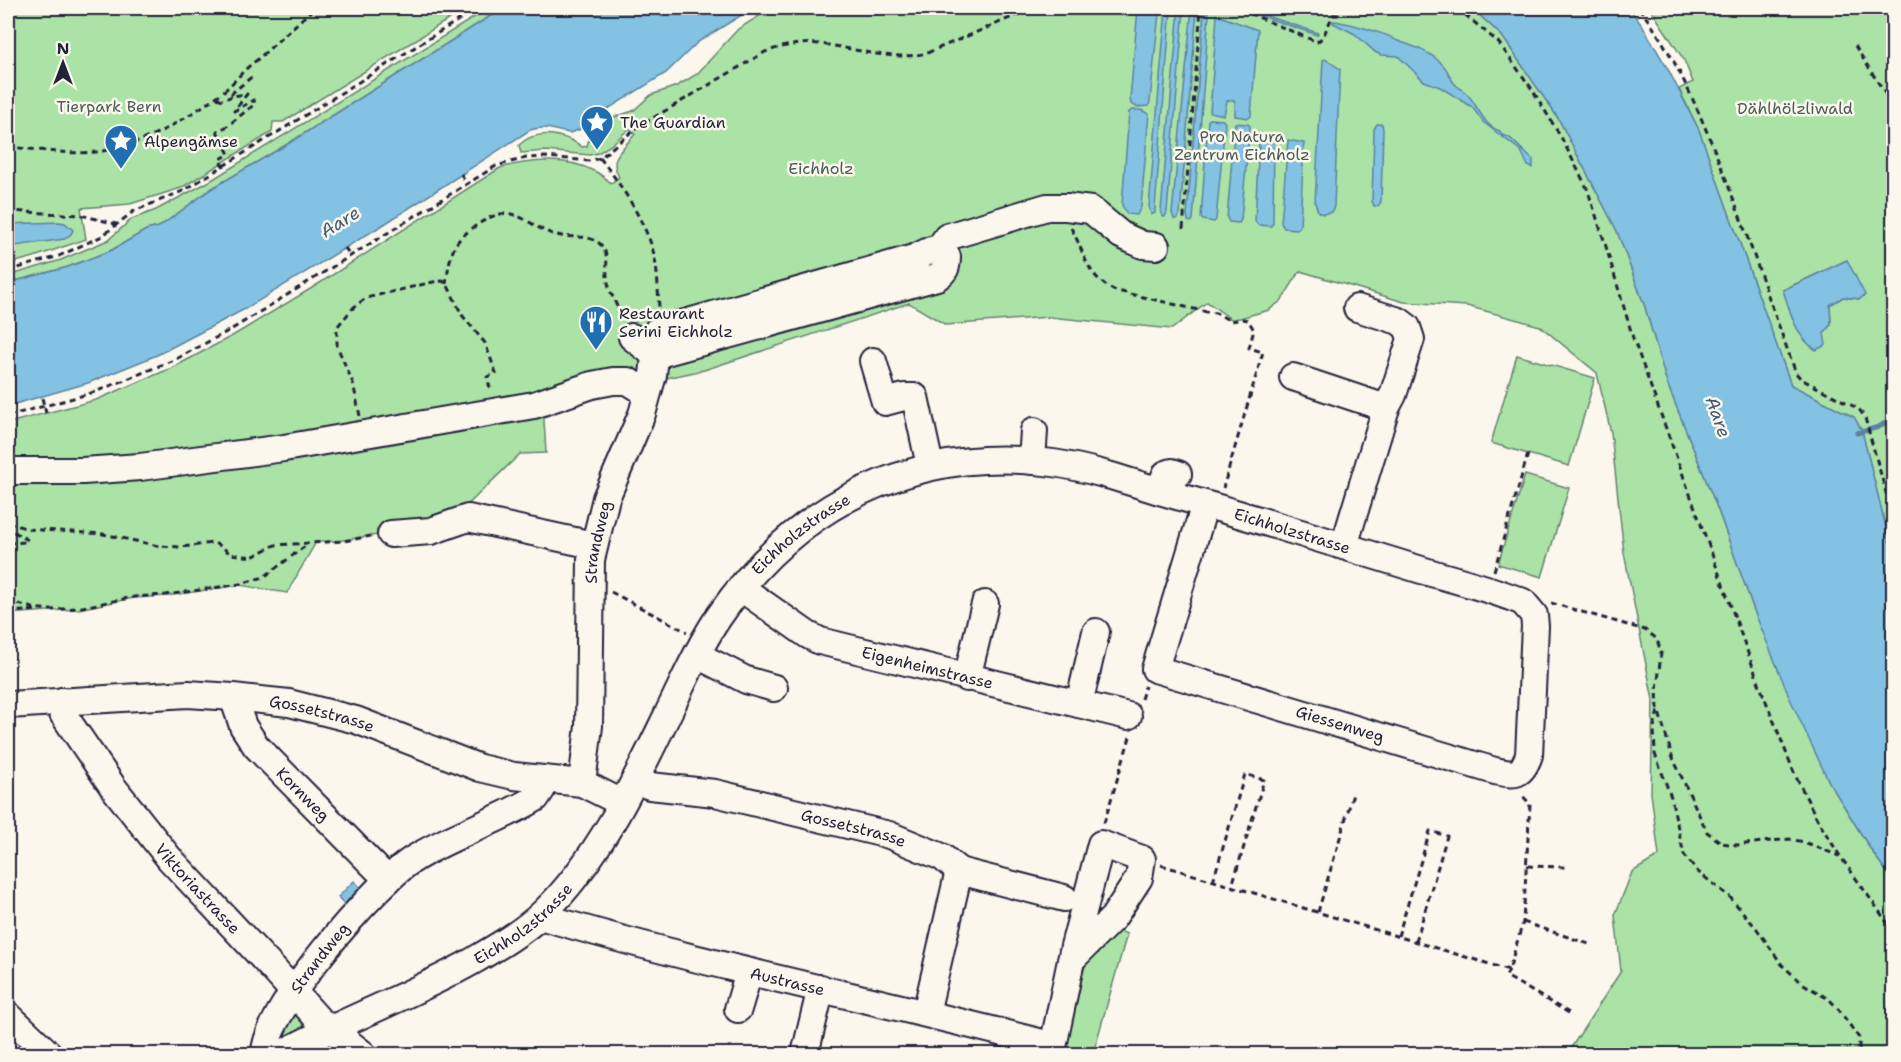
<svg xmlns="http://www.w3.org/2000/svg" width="1901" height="1062" font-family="'Shantell Sans',sans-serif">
<rect width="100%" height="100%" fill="#fbf7ec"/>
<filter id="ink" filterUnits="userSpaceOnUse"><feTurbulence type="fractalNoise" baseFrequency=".0167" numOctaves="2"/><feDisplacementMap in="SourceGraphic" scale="12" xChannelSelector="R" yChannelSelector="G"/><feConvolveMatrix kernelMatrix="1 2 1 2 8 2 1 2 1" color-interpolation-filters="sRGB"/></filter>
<g filter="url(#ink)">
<g fill="#abe3a7" stroke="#668271" stroke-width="1.5" fill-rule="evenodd">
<path d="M 8,8 L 467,8 L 283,122 L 273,122 L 272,132 L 181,188 L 130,204 L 81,208 L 86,239 L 34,257 L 8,264 Z"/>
<path d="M 489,8 L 503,8 L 286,145 L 211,189 L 159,227 L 146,230 L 112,250 L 68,267 L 8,283 L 8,276 L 61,260 L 108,240 L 132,219 L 156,210 L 210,181 Z"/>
<path d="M 772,8 L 1472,8 L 1502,36 L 1558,118 L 1617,231 L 1645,307 L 1667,383 L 1718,510 L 1755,613 L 1829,782 L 1871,850 L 1893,881 L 1893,1054 L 1567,1054 L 1621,971 L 1615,915 L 1632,872 L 1659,856 L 1651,793 L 1653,700 L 1624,553 L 1611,433 L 1597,373 L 1540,326 L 1467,306 L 1404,302 L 1300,271 L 1282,300 L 1269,310 L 1240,318 L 1231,319 L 1207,302 L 1172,329 L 1049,317 L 946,325 L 909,303 L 704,370 L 543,404 L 546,453 L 520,454 L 454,518 L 391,533 L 337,541 L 316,542 L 287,593 L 240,585 L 166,596 L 134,598 L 78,609 L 8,614 L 8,423 L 96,400 L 174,367 L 234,335 L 312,288 L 500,168 C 529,160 568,156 596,172 C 602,175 607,180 611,183 L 619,177 C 608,157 622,151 635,134 L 630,128 L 611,145 L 598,153 L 590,155 L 545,151 L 521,153 L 519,145 C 523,142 527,138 532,137 C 547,131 570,137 582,147 L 587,146 L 591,132 L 611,118 L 633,111 L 651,95 L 677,86 L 697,74 L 738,29 Z"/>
<path d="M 1650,8 L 1893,8 L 1893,556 L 1862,431 L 1854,417 L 1791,385 L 1699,130 L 1679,89 L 1693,82 L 1684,60 ZM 1847,260 L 1864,295 L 1859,299 L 1843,297 L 1830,305 L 1831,324 L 1824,333 L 1783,290 Z"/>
<path d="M 1517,355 L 1595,378 L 1569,466 L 1491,443 Z"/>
<path d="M 1525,475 L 1569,488 L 1542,577 L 1498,564 Z"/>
<path d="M 1113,929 L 1127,934 L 1093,1054 L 1063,1054 L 1087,957 Z"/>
<path d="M 293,1004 L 311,1023 L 268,1046 Z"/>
</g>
<g fill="#83c2e3" stroke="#5c82a0" stroke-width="1.5">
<path d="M 503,8 L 753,8 L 698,42 L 666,73 L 611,107 L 586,127 L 570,133 C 553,131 548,125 530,130 L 386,223 L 245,309 L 157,355 L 88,383 L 8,406 L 8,283 L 68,267 L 112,250 L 146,230 L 159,227 L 211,189 L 286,145 Z"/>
<path d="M 1138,8 L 1156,8 L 1159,13 L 1150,101 L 1149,106 L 1137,107 L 1131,104 L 1130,99 Z"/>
<path d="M 1166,8 L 1171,8 L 1155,208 L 1155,213 L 1151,215 L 1149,207 Z"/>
<path d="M 1179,8 L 1184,8 L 1167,212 L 1165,217 L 1163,217 L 1161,211 Z"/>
<path d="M 1192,8 L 1197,8 L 1197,9 L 1180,214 L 1177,219 L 1174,219 L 1172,213 Z"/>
<path d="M 1238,8 L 1244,8 L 1318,33 L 1317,35 Z"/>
<path d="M 1472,8 L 1629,8 L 1642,25 L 1669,71 L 1699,130 L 1791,385 L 1854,417 L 1862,431 L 1893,556 L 1893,881 L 1871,850 L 1829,782 L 1791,701 L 1755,613 L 1718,510 L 1667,383 L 1645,307 L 1617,231 L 1558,118 L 1502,36 Z"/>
<path d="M 1207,10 L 1209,15 L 1193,220 L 1191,222 L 1188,221 L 1187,215 L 1204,12 Z"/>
<path d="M 1217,15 L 1258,30 L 1251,116 L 1249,118 L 1235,116 L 1235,103 L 1234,100 L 1227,101 L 1224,115 L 1210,112 Z"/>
<path d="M 1333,21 C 1352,23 1368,29 1386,35 C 1391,36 1394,40 1398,41 C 1413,46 1431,52 1442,64 C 1448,69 1449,77 1454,83 C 1458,88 1464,90 1468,95 C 1479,107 1483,126 1500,131 L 1502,135 L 1509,137 L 1533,160 L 1533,168 L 1528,166 L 1521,151 L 1483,122 L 1472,107 L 1440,87 L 1424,81 L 1398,56 L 1381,55 L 1375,52 L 1355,34 L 1333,23 Z"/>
<path d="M 1325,59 L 1340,69 L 1334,206 L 1332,212 L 1323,214 L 1318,212 L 1315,202 L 1323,60 Z"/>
<path d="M 1132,110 L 1141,110 L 1149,114 L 1141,207 L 1137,215 L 1127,214 L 1122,205 L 1129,112 Z"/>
<path d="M 1210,119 L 1223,120 L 1225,123 L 1216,220 L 1214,222 L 1203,220 L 1201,218 L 1208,120 Z"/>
<path d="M 1235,123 L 1248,124 L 1250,126 L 1241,220 L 1239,223 L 1229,222 L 1227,218 Z"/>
<path d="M 1377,124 L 1382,124 L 1383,129 L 1381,202 L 1378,206 L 1374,206 L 1372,201 L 1374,129 Z"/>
<path d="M 1261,137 L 1274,139 L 1273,223 L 1271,226 L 1258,225 L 1255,221 L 1259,140 Z"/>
<path d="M 1288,140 L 1304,143 L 1300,226 L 1297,229 L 1284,228 L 1281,223 Z"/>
<path d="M 59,222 L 65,223 L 73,230 L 71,234 L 65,239 L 8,247 L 8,224 Z"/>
<path d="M 1847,260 L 1865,295 L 1860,299 L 1843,297 L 1830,305 L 1831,324 L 1824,333 L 1826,345 L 1816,350 C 1796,338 1790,311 1783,290 Z"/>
<path d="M 354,881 L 361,888 L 357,895 L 353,897 L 351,903 L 345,905 L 338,897 Z"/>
</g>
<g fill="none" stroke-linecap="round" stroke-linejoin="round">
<path stroke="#5c82a0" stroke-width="5" d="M 1857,433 L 1879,427 L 1894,417"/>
<g stroke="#22223b" stroke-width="30">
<g id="minor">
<path d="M 938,250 L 947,237 L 1047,207 L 1066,207 L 1091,210 L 1121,235 L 1143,245 L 1156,246"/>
<path d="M 632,337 L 655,355 L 937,277 C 945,272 947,267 947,257 L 938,250 L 931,250 L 914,258 L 657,331"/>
<path d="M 873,361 L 885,402 L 904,397 L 915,397 L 930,466"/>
<path d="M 1293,377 L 1386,408"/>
<path d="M 1032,461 L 1034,431"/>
<path d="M 8,471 L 83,471 L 140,467 L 284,448 L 534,405 L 592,385 L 613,381 L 628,381 L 647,393"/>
<path d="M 1159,490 L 1166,474 L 1172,472 L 1178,474"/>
<path d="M 391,534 L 431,531 L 468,518 L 593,545"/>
<path d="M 1344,546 L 1386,408 L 1393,395 L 1411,339 L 1407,327 L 1399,321 L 1357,308"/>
<path id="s1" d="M 741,588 L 808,635 L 820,641 L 1128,716"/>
<path d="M 697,655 L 746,680 L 774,688"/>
<path d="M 967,678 L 985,604"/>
<path id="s2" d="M 233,697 L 243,726 L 256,746 L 388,880"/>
<path id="s3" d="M 62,701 L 63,714 L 113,787 L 169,858 L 274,970 L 318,1019 L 363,1054"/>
<path d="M 1079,704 L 1096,632"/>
<path id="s4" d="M 8,705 L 188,694 L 233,697 L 289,703 L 356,720 L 480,768 L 514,776 L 582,783 L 622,803"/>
<path id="s5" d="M 635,781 L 650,786 L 715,793 L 889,835 L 942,857 L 959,871 L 1064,898"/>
<path id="s6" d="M 582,783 L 589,726 L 591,560 L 606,498 L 642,414 L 653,375 L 657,338"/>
<path id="s7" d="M 540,916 C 704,965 873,999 1039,1042"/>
<path d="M 738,1009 L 749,972"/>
<path d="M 926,1013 L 959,871"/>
<path d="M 8,1015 L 49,1054"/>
<path id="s8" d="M 265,1054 C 263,1013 376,883 412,860 C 451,835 497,822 536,798 L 542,789 L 544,780"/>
<path id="s9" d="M 281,1054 C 344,1020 411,996 473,961 C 497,947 523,932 543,913 C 601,858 640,771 675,699 C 688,672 701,643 718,618 C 795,504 915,444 1053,463 C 1088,468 1122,479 1156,490 C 1198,502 1240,514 1281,527 C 1330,542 1379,557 1428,572 C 1459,581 1492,589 1523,602 L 1534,615 L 1535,626 L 1529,755 C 1521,777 1515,775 1495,771 L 1155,669 L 1205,504"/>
<path d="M 805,1054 L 821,988"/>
<path d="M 1050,1054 L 1053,1047 L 1074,946 L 1101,844 L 1142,859 L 1139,878 L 1113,918 L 1071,960"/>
</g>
</g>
<g stroke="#22223b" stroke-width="3" stroke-dasharray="6 4.5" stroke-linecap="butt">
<path d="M 497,8 L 500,12"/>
<path d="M 1229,8 L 1244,11 L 1317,42 L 1323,37 L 1333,15 L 1343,15"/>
<path d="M 1457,8 L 1498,42 L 1532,89 L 1562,139 L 1587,188 L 1604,240 L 1633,338 L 1760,686 L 1795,775 L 1818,821 L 1840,856 L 1894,932"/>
<path d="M 1639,8 C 1672,50 1694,100 1714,149 C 1744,223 1768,298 1796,373 L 1801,379 L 1859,409 L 1865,418 L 1894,521"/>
<path d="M 1855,46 L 1888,98 L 1894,93"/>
<path d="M 217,98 L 223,100 L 232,96"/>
<path d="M 8,147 C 36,149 67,155 95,152 C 139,148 185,120 220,94 C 234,84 243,69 257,60 L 314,8"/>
<path d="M 600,158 C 620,183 640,214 651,244 C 658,265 658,288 659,310"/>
<path d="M 224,167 L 219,160 L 229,154 L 217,131 L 226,127 L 255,104 L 254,100 L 234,111 L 247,94 L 232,96 L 232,93 L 254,75"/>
<path d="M 461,174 L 467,184"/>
<path d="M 8,211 L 81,215 L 116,224"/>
<path d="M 1071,228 C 1086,254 1084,273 1113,290 L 1207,312 L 1216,313 L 1231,321 L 1243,319 L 1248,320 L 1254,330 L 1249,348 L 1263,352 L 1223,488"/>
<path d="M 1183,229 L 1201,8"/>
<path d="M 345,248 L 351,256"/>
<path d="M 8,271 L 59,256 L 102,236 L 134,211 L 183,191 L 478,8"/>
<path d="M 446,284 C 448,270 450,251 459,240 C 470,228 495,210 511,214 C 528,218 540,232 557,235 C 571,239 590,233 601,245 C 609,254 606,265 607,276 C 608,290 617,306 623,319"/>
<path d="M 42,398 L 46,413"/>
<path d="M 8,416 L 95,392 L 174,360 L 232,329 L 496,166 L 526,158 L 546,157 L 590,161 L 600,158 L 636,128 L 765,52 C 783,46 801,42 820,44 C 857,48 889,62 927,53 L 1034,8"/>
<path d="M 360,416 L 353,383 L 337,346 L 337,327 L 354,307 L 366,298 L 433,282 L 443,281 L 448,286 L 462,315 L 485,343 L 496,373 L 487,377 L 491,392"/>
<path d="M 8,522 L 27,529 L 103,534 L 159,546 L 182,547 L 213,543 L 219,545 L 231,554 L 252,557 L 275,545 L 344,541 L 371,536"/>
<path d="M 8,543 L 26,542 L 28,540 L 9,529 L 8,522"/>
<path d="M 1494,571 L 1528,454"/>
<path d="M 611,592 L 687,632"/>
<path d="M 8,601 L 33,608 L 50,610 L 77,608 L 134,597 L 166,595 L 240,584 L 264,577 L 308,544"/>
<path d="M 1551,603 L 1645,630 L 1657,639 L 1661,653 L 1657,690 L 1658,709 L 1672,756 L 1707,832 L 1722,843 L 1737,845 L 1789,839 L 1804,842 L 1839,856"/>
<path d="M 8,612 L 39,610"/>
<path d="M 1141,699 L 1145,686"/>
<path d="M 1658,711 L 1654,727 L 1655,754 L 1671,797 L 1684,855 L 1698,872 L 1729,896 L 1757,929 L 1783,966 L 1802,983 L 1830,1000 L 1839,1010 L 1859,1038 L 1859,1054"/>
<path d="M 1104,823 L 1130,737"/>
<path d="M 1161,865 L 1509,970 L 1523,922 L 1530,804 L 1521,794"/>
<path d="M 1527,866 L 1563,867 L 1563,873"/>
<path d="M 1213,881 L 1245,774 L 1264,780 L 1232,886"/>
<path d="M 1318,912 L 1353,794"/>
<path d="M 1523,922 L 1589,944"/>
<path d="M 1398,936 L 1430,831 L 1447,836 L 1416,941"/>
<path d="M 1509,970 L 1506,976 L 1569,1013"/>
</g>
<use href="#minor" stroke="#fbf7ec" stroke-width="26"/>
</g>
</g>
<defs>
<g id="sight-pin" transform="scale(1.725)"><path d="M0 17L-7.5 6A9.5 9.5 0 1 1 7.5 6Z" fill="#1f6fb2" stroke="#fbf7ec"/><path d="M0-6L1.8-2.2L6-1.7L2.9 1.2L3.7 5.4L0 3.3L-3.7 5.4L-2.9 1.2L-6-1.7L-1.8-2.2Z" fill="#fff"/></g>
<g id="restaurant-pin" transform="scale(1.725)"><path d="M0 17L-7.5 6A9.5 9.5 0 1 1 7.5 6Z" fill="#1f6fb2" stroke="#fbf7ec"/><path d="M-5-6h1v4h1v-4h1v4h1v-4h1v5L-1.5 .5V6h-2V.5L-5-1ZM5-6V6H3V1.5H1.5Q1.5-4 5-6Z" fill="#fff"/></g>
</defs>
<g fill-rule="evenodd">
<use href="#sight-pin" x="597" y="122"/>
<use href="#sight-pin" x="121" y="141"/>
<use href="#restaurant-pin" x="596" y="322"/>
</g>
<g text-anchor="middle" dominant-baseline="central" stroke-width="5" stroke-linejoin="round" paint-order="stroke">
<g font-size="16" fill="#4b5c5b" stroke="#fbf7ec">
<text x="109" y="106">Tierpark Bern</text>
<text x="1795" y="108">Dählhölzliwald</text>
<text x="1242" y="136">Pro Natura<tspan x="1242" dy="18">Zentrum Eichholz</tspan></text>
<text x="821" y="168">Eichholz</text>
</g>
<g font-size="16" fill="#22223b" stroke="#fbf7ec" text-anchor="start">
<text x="620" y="122">The Guardian</text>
<text x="144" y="141">Alpengämse</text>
<text x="619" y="313">Restaurant<tspan x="619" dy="18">Serini Eichholz</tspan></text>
</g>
<g font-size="16" fill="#22223b" stroke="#fbf7ec">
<text stroke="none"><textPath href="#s9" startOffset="1282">Eichholzstrasse</textPath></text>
<text stroke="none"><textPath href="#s9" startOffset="762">Eichholzstrasse</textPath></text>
<text stroke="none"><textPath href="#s6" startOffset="242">Strandweg</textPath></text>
<text stroke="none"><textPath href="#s1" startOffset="206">Eigenheimstrasse</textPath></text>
<text stroke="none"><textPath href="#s4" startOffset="316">Gossetstrasse</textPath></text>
<text transform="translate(1340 724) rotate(17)">Giessenweg</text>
<text stroke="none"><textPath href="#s2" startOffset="122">Kornweg</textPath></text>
<text stroke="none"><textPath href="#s5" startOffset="224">Gossetstrasse</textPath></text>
<text stroke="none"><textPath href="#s3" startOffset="234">Viktoriastrasse</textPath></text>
<text stroke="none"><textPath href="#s9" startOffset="276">Eichholzstrasse</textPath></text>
<text stroke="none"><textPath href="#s8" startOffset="112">Strandweg</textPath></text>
<text stroke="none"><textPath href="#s7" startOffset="256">Austrasse</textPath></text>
</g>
<g font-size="18" font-style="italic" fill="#445a76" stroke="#fbf7ec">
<text transform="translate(340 222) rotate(-32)">Aare</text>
<text transform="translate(1718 417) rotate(70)">Aare</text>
</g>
</g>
<rect width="1901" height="1062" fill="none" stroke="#fbf7ec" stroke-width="30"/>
<rect x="15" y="15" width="1871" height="1032" fill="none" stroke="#22223b" stroke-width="2" filter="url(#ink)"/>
<g transform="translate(63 63)" stroke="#fbf7ec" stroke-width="4.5" paint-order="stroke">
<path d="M0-4.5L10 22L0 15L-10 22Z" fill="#22223b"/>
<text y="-9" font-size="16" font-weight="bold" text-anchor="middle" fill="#22223b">N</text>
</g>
</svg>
